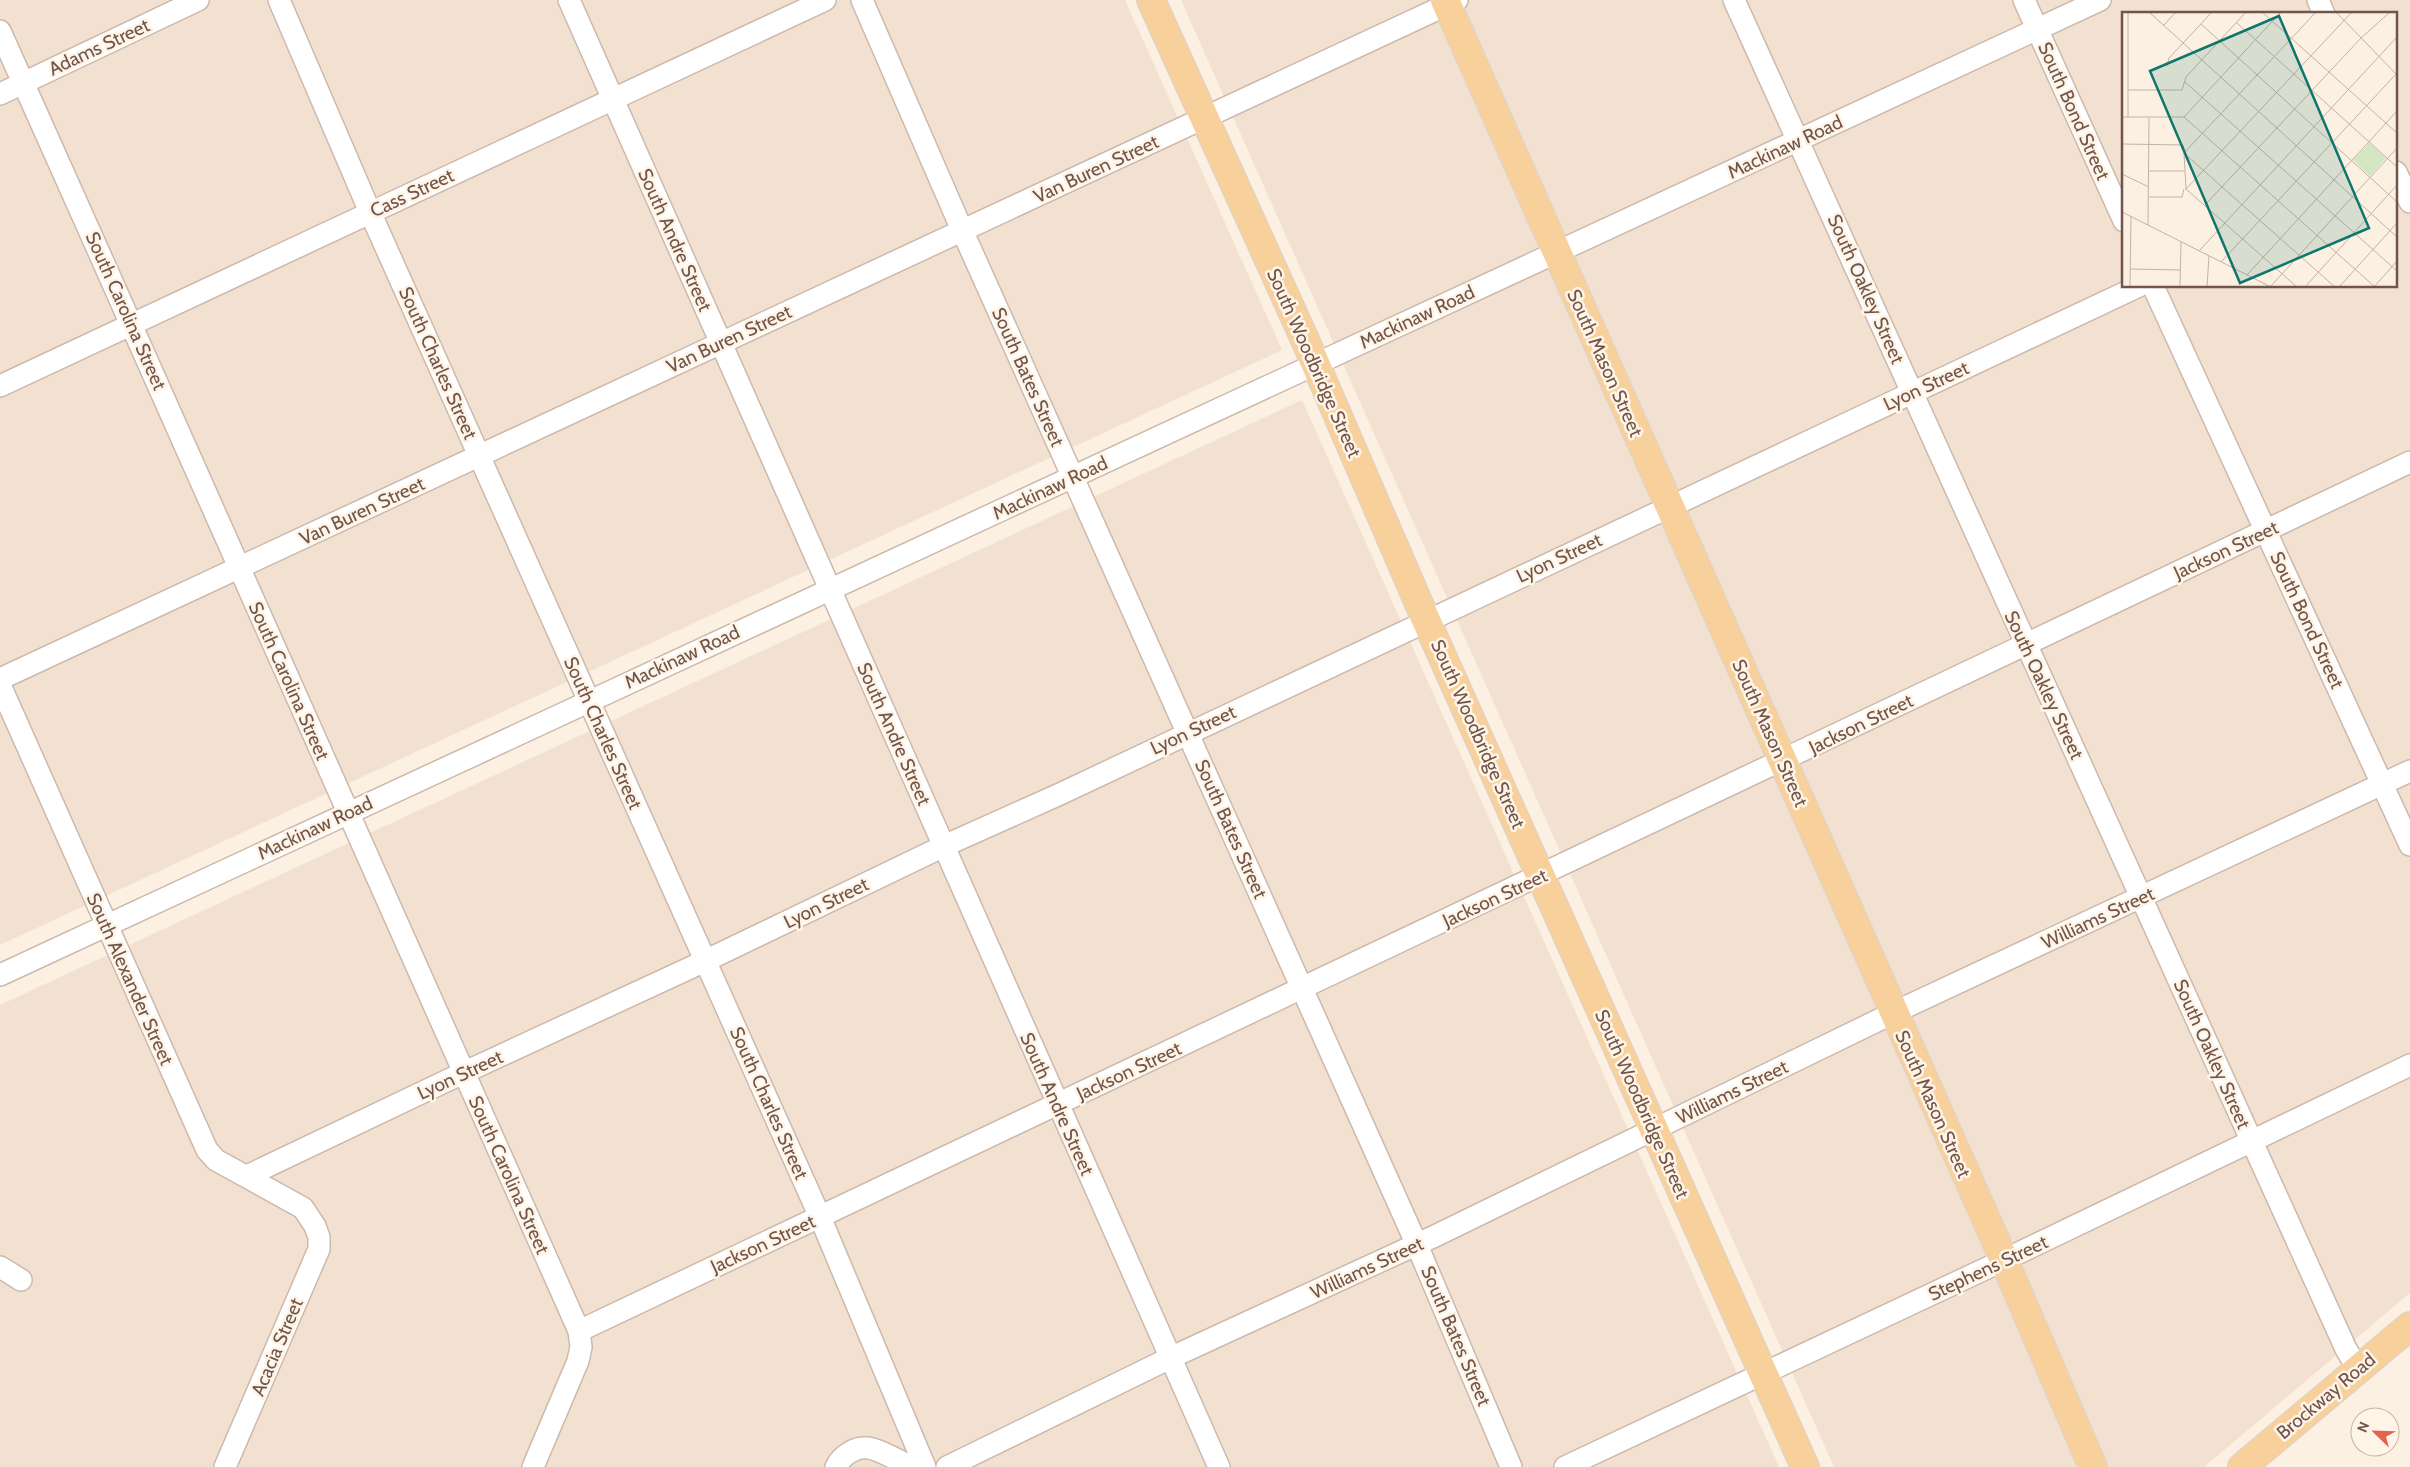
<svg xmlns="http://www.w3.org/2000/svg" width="2410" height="1467" font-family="Cabin,sans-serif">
<rect width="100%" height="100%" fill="#fbf0e1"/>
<g fill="#f2e1d0" fill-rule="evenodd">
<path d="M 0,0 L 1125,0 L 1282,350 L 0,945 Z"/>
<path d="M 1181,0 L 2410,0 L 2410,1293 L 2204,1467 L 1834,1467 ZM 2124,14 L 2396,14 L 2396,286 L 2124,286 Z"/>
<path d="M 1302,400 L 1779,1467 L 0,1467 L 0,1005 Z"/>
</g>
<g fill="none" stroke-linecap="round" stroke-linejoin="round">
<g stroke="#cdb9ac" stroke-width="24">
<g id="minor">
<path d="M 279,0 L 370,212 L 820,1217 L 925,1467"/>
<path d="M 569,0 L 1219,1467"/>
<path d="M 862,0 L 962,230 L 1417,1245 L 1511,1467"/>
<path d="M 1734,0 L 2346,1349 L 2358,1369"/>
<path d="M 2024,0 L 2124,221"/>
<path d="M 2318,0 L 2324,14"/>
<path d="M 0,31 C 194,464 386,898 579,1331 L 581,1347 L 578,1361 L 533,1467"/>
<path d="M 0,94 L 198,0"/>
<path d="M 2396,172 L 2410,202"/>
<path d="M 2153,286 L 2410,845"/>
<path d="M 0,386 L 825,0"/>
<path d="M 0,679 L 1457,0"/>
<path d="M 0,685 L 207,1150 L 216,1160 L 303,1208 L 315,1226 L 319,1237 L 319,1249 L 225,1467"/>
<path d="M 0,975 L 2100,0"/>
<path d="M 247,1176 L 463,1073 L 705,961 L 944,846 L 1060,794 L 2139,286"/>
<path d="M 0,1267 L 21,1280"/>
<path d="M 579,1331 L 2410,462"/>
<path d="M 836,1467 C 841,1456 856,1446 868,1448 C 879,1449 901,1462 911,1467"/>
<path d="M 947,1467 L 1170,1358 L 1435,1236 L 1893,1013 L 2410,771"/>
<path d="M 1565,1467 L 2004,1260 L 2410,1065"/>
</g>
</g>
<g stroke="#dad3d0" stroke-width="30">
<g id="major">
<path d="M 1151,0 L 1306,342 L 1426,620 L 1805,1467"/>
<path d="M 1445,0 L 1994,1237 L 2093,1467"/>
<path d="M 2242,1467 L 2410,1326"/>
</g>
</g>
<use href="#minor" stroke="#fff" stroke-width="21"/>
<use href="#major" stroke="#f7d09c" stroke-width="28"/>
</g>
<g text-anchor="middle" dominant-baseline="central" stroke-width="5" stroke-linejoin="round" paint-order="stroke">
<g font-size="19" fill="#71554a" stroke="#fef4e7">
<text transform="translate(99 47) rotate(-25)">Adams Street</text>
<text transform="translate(2074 111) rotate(66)">South Bond Street</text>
<text transform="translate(1785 147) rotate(-25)">Mackinaw Road</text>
<text transform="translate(1096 169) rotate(-25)">Van Buren Street</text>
<text transform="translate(412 193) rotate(-25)">Cass Street</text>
<text transform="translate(675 240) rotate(66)">South Andre Street</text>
<text transform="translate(1866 289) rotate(66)">South Oakley Street</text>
<text transform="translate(126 311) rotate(66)">South Carolina Street</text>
<text transform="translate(1417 317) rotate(-25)">Mackinaw Road</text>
<text transform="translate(729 339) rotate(-25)">Van Buren Street</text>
<text transform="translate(438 363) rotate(66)">South Charles Street</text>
<text transform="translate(1314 363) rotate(66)">South Woodbridge Street</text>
<text transform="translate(1605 363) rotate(66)">South Mason Street</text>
<text transform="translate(1028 377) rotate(66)">South Bates Street</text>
<text transform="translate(1926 386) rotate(-25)">Lyon Street</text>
<text transform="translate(1050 488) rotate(-25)">Mackinaw Road</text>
<text transform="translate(362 511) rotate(-25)">Van Buren Street</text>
<text transform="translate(2226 550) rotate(-25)">Jackson Street</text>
<text transform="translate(1559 558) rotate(-25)">Lyon Street</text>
<text transform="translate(2307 620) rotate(65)">South Bond Street</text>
<text transform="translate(682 657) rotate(-25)">Mackinaw Road</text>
<text transform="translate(289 681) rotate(66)">South Carolina Street</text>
<text transform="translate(2044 685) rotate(65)">South Oakley Street</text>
<text transform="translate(1861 724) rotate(-26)">Jackson Street</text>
<text transform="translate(1193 730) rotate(-25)">Lyon Street</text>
<text transform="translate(603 733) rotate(66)">South Charles Street</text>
<text transform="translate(1770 733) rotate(66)">South Mason Street</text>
<text transform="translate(894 734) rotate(66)">South Andre Street</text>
<text transform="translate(1478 734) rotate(66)">South Woodbridge Street</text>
<text transform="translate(315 828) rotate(-25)">Mackinaw Road</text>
<text transform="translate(1231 829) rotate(66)">South Bates Street</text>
<text transform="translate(1495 898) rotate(-25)">Jackson Street</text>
<text transform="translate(826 903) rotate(-26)">Lyon Street</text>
<text transform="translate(2098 918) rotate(-25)">Williams Street</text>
<text transform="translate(130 979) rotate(66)">South Alexander Street</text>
<text transform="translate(2212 1054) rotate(66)">South Oakley Street</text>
<text transform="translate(1129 1071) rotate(-25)">Jackson Street</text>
<text transform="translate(460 1075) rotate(-25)">Lyon Street</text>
<text transform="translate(1732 1092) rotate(-26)">Williams Street</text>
<text transform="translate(769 1103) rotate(66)">South Charles Street</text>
<text transform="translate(1057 1104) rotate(66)">South Andre Street</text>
<text transform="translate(1642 1104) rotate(66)">South Woodbridge Street</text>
<text transform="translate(1933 1104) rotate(66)">South Mason Street</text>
<text transform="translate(509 1175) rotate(66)">South Carolina Street</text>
<text transform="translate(763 1244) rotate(-25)">Jackson Street</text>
<text transform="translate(1367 1268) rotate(-25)">Williams Street</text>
<text transform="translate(1988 1268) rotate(-25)">Stephens Street</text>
<text transform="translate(1456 1336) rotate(67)">South Bates Street</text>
<text transform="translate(277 1347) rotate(-67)">Acacia Street</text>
<text transform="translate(2326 1396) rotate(-40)">Brockway Road</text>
</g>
</g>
<g transform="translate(2122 12)">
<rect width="275" height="275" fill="#fbf0e1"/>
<path d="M 247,131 L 264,146 L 248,164 L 231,148 Z" fill="#d2e7c1"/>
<path fill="none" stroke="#c4b2a5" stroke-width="1" d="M 27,0 L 275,225M 140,0 L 275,121M 214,0 L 275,63M 115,11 L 275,155M 79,12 L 275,190M 41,14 L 54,0M 45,54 L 47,46 L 90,0M 63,70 L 275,259M 6,78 L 60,78 L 64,65 L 124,0M 0,105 L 62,105M 6,105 L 6,0M 62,105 L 253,275M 62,105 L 159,0M 0,132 L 61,133 L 64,143 L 213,275M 27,159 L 62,159M 0,162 L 27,175M 64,177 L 230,0M 64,177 L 62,141 L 194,0M 64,177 L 175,275M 27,185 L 60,185 L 62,177M 83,193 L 239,26 L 268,0M 0,200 L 149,275M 26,213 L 27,106M 77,239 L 275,25M 99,250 L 275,61M 8,257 L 58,258M 125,263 L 275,99M 8,275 L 9,204M 58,275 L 59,230M 85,275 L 87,244M 148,275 L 275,136M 183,275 L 275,173M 217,275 L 275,211M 252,275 L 275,249"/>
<path fill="#0f766e" fill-opacity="0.15" stroke="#0f766e" stroke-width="2.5" d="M 157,4 L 247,216 L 118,271 L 28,59 Z"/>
<rect width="275" height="275" fill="none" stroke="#71554a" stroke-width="2.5"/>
</g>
<g transform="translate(2375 1432) rotate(293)"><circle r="24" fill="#fef4e7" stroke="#c6b4a8"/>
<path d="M0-4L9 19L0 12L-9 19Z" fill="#e0654b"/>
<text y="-8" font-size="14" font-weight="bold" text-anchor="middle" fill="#71554a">N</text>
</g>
</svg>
